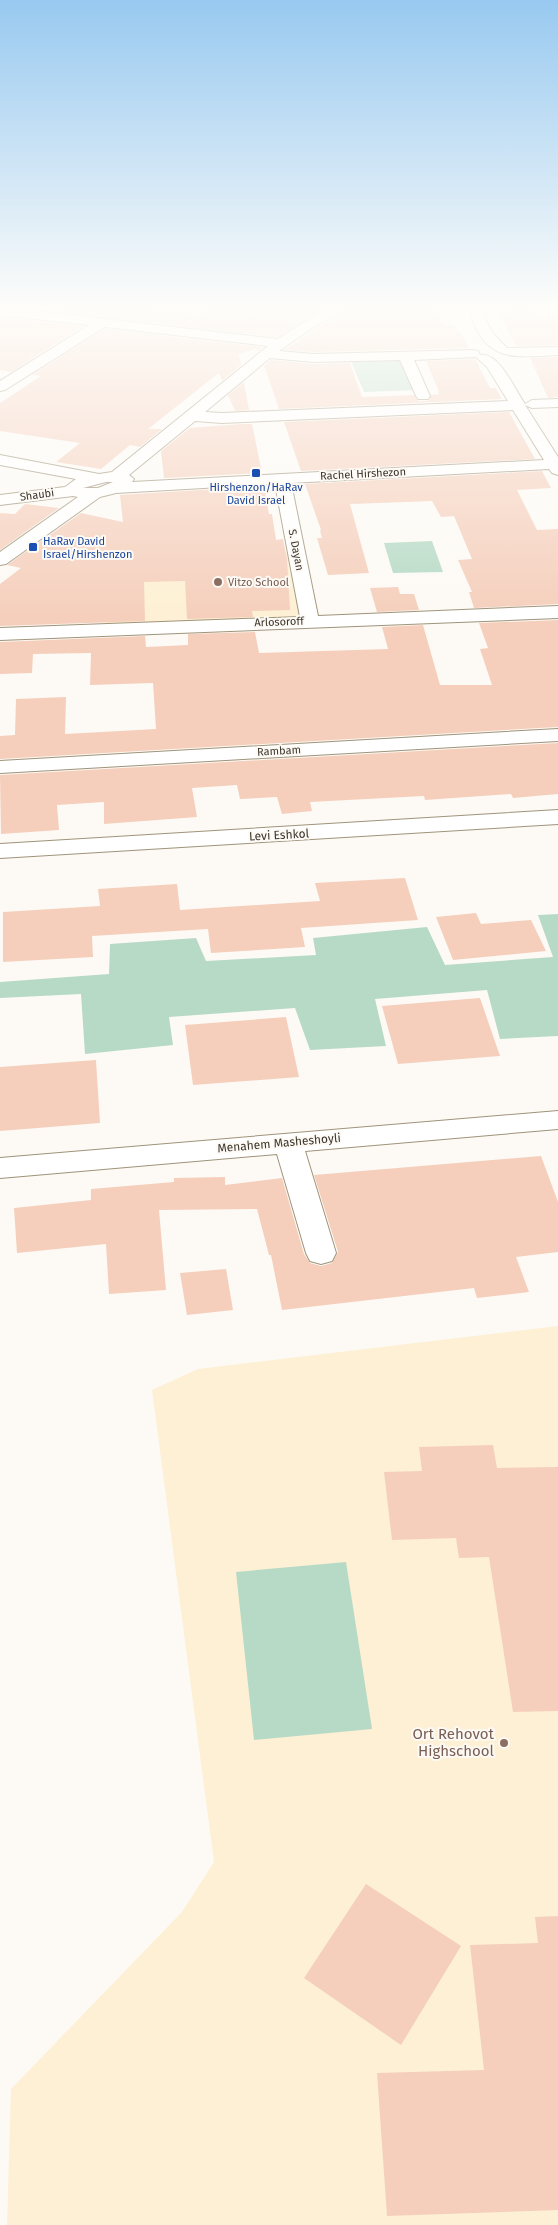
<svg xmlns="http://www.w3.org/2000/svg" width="558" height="2225" font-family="'Fira Sans',sans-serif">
<rect width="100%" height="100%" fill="#fdfaf5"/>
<g fill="#fdf0d4">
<path d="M 288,552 L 304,618 L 106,626 L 107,578 L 139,558 Z"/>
<path d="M 558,1326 L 558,2225 L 7,2225 L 11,2089 L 182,1912 L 214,1862 L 152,1390 L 198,1369 Z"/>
</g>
<g fill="#b7dac6">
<path d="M 401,357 L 417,390 L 364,392 L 350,359 Z"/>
<path d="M 432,541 L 443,572 L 393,573 L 384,543 Z"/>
<path d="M 558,914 L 558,1036 L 500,1039 L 487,990 L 375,999 L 386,1046 L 310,1050 L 295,1008 L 169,1017 L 173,1045 L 85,1054 L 81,994 L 0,998 L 0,982 L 109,974 L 110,944 L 196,938 L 206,961 L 316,955 L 313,938 L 427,927 L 445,965 L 553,957 L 538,915 Z"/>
<path d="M 346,1562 L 372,1729 L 254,1740 L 236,1572 Z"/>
</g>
<g fill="#f5cfbc">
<path d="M 16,305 L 78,305 L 201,314 L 216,305 L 331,305 L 277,337 L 13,307 Z"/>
<path d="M 353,305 L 402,305 L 402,309 L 434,308 L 444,325 L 454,325 L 458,333 L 461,333 L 469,348 L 313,352 L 284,350 Z"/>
<path d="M 495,306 L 533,306 L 537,314 L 558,314 L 558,345 L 516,346 Z"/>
<path d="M 0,317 L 83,326 L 11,372 L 0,370 Z"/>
<path d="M 105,329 L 263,347 L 257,352 L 256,349 L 239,354 L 241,365 L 222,381 L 219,373 L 148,429 L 162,429 L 140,447 L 130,445 L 101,469 L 56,462 L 80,443 L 0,431 L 0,403 L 41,376 L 32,375 Z"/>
<path d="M 558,357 L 558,397 L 548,398 L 530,358 Z"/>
<path d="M 475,359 L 490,388 L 496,388 L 502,399 L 279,409 L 265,368 L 263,367 L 271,360 L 313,364 L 350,363 L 362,397 L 414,395 L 418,401 L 428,401 L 431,395 L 439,394 L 438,392 L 439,392 L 426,361 Z"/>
<path d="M 244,382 L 249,410 L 235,411 L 228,395 Z"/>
<path d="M 509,412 L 535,459 L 301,471 L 284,422 Z"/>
<path d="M 241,424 L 252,424 L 262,473 L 164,478 L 161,451 L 190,428 Z"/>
<path d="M 542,471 L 551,488 L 517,490 L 537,530 L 558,529 L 558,604 L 474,608 L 469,592 L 472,592 L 458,560 L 472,559 L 454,516 L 441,517 L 432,501 L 350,504 L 369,573 L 328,575 L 317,538 L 322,538 L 320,531 L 321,530 L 305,484 Z"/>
<path d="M 264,486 L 269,514 L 272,514 L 276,540 L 283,539 L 287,559 L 290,610 L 252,611 L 253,617 L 187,619 L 185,581 L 144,582 L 145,621 L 0,626 L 0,584 L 21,568 L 7,565 L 81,513 L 123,522 L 120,495 Z"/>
<path d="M 25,504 L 59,508 L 0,550 L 0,513 L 15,514 Z"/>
<path d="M 398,587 L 400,594 L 414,594 L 419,610 L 377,612 L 370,588 Z"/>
<path d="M 558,620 L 558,727 L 0,759 L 0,736 L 15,735 L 16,699 L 66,697 L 65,734 L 156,729 L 153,683 L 90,685 L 91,653 L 33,654 L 32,673 L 0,674 L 0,642 L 145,636 L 146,647 L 188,645 L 188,634 L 255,632 L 259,653 L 388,649 L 382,627 L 423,625 L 440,685 L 492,685 L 480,649 L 488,648 L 479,623 Z"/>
<path d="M 558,743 L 558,794 L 513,798 L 511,794 L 425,800 L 424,796 L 310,802 L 312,811 L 282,814 L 277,797 L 240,799 L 237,785 L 192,788 L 197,817 L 104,824 L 104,802 L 57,805 L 59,830 L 1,834 L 0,775 Z"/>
<path d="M 405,878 L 418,920 L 301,928 L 305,947 L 211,953 L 208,929 L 92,936 L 93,957 L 3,962 L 3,912 L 100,906 L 98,889 L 177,884 L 180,910 L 320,901 L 315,883 Z"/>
<path d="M 476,913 L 481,924 L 531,920 L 546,951 L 453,960 L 436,917 Z"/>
<path d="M 480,998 L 500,1056 L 398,1064 L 382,1006 Z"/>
<path d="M 286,1017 L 299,1077 L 193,1085 L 185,1025 Z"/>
<path d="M 96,1060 L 100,1123 L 0,1131 L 0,1067 Z"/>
<path d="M 541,1156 L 558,1202 L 558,1252 L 516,1257 L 529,1292 L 477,1298 L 474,1288 L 282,1310 L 271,1255 L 269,1255 L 257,1209 L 159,1210 L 166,1290 L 109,1294 L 106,1244 L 17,1253 L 14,1208 L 91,1200 L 91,1189 L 174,1182 L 174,1178 L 225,1177 L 225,1185 L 282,1178 L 304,1254 L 310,1263 L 321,1266 L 332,1263 L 338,1252 L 314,1175 Z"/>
<path d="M 226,1269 L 233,1310 L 187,1315 L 180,1273 Z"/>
<path d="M 493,1445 L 497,1468 L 558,1467 L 558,1711 L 513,1712 L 489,1557 L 459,1558 L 456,1538 L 392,1540 L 384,1472 L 422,1471 L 419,1447 Z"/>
<path d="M 366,1884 L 461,1946 L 401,2045 L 304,1978 Z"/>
<path d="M 558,1916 L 558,2210 L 387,2216 L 377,2073 L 484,2070 L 470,1945 L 538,1943 L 535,1917 Z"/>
</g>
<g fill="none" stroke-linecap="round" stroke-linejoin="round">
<g stroke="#9f937a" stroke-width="2">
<g id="minor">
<path d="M 334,305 L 351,305 L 312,328 L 279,351 L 313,354 L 473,350 L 478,351 L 480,355 C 499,351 515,390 525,404 L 532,400 L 558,399 L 558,407 L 532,408 L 525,405 L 558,457 L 558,475 L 552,473 L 549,469 L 291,483 L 318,616 L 558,606 L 558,618 L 0,640 L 0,628 L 300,617 L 275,484 L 116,493 L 100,497 L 6,564 L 0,565 L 0,552 L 78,497 L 73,496 L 0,505 L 0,495 L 65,487 L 76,479 L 0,465 L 0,455 L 99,474 L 112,472 L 268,346 L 105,327 L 5,390 L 0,391 L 0,381 L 89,325 L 0,315 L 0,307 L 277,339 ZM 476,357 L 487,367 L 508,401 L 222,413 L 205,412 L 270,358 L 313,362 L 400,360 L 416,396 L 418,399 L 428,399 L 430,396 L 414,360 ZM 513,410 L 544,460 L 132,482 L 134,479 L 129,475 L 195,421 L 222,423 ZM 106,482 L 113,482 L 98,488 L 83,488 Z"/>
<path d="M 472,305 L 484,305 C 484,325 494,335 507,348 L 558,347 L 558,355 C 528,356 497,363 480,335 C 474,326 470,316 472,305 Z"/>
<path d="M 558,729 L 558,741 L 0,773 L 0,761 Z"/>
<path d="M 558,810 L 558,824 L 0,858 L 0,844 Z"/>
<path d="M 558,1111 L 558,1129 L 305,1151 L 336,1253 L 332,1261 L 321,1264 L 310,1261 L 306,1253 L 277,1154 L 0,1178 L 0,1158 Z"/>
</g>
</g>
<use href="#minor" fill="#fff" fill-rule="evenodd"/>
</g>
<linearGradient id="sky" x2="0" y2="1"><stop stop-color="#98c9f0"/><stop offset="0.5" stop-color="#fefdfa"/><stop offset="1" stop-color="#fefdfa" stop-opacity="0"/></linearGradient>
<rect width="558" height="616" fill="url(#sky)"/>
<g fill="#1a4fb4" stroke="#fdfaf5" stroke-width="2">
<rect x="251" y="468" width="10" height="10" rx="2.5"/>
<rect x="28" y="542" width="10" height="10" rx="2.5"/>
</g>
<g fill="#8d6e63" stroke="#fdfaf5" stroke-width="2">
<circle cx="218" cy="582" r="5"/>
<circle cx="504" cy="1743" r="5"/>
</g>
<g text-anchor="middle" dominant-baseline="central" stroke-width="4" stroke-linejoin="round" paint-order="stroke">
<g font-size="11" fill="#3b352b" stroke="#fdfaf5">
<text transform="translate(363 474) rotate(-3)">Rachel Hirshezon</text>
<text transform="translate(37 495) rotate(-8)">Shaubi</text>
<text transform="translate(296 550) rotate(79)">S. Dayan</text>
<text transform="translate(279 622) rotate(-2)">Arlosoroff</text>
<text transform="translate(279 751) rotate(-3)">Rambam</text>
</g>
<g font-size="11" fill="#164399" stroke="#fdfaf5">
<text x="256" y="487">Hirshenzon/HaRav<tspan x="256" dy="13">David Israel</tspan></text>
<text x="43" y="541" text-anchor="start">HaRav David<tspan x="43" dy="13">Israel/Hirshenzon</tspan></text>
</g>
<g font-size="11" fill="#785e54" stroke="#fdfaf5" text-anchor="start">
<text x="228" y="582">Vitzo School</text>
</g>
<g font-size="12" fill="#3b352b" stroke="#fdfaf5">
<text transform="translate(279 835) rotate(-3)">Levi Eshkol</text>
<text transform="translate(279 1143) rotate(-5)">Menahem Masheshoyli</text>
</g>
<g font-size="15" fill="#785e54" stroke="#fdfaf5" text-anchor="end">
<text x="494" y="1734">Ort Rehovot<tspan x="494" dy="17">Highschool</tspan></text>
</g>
</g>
</svg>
